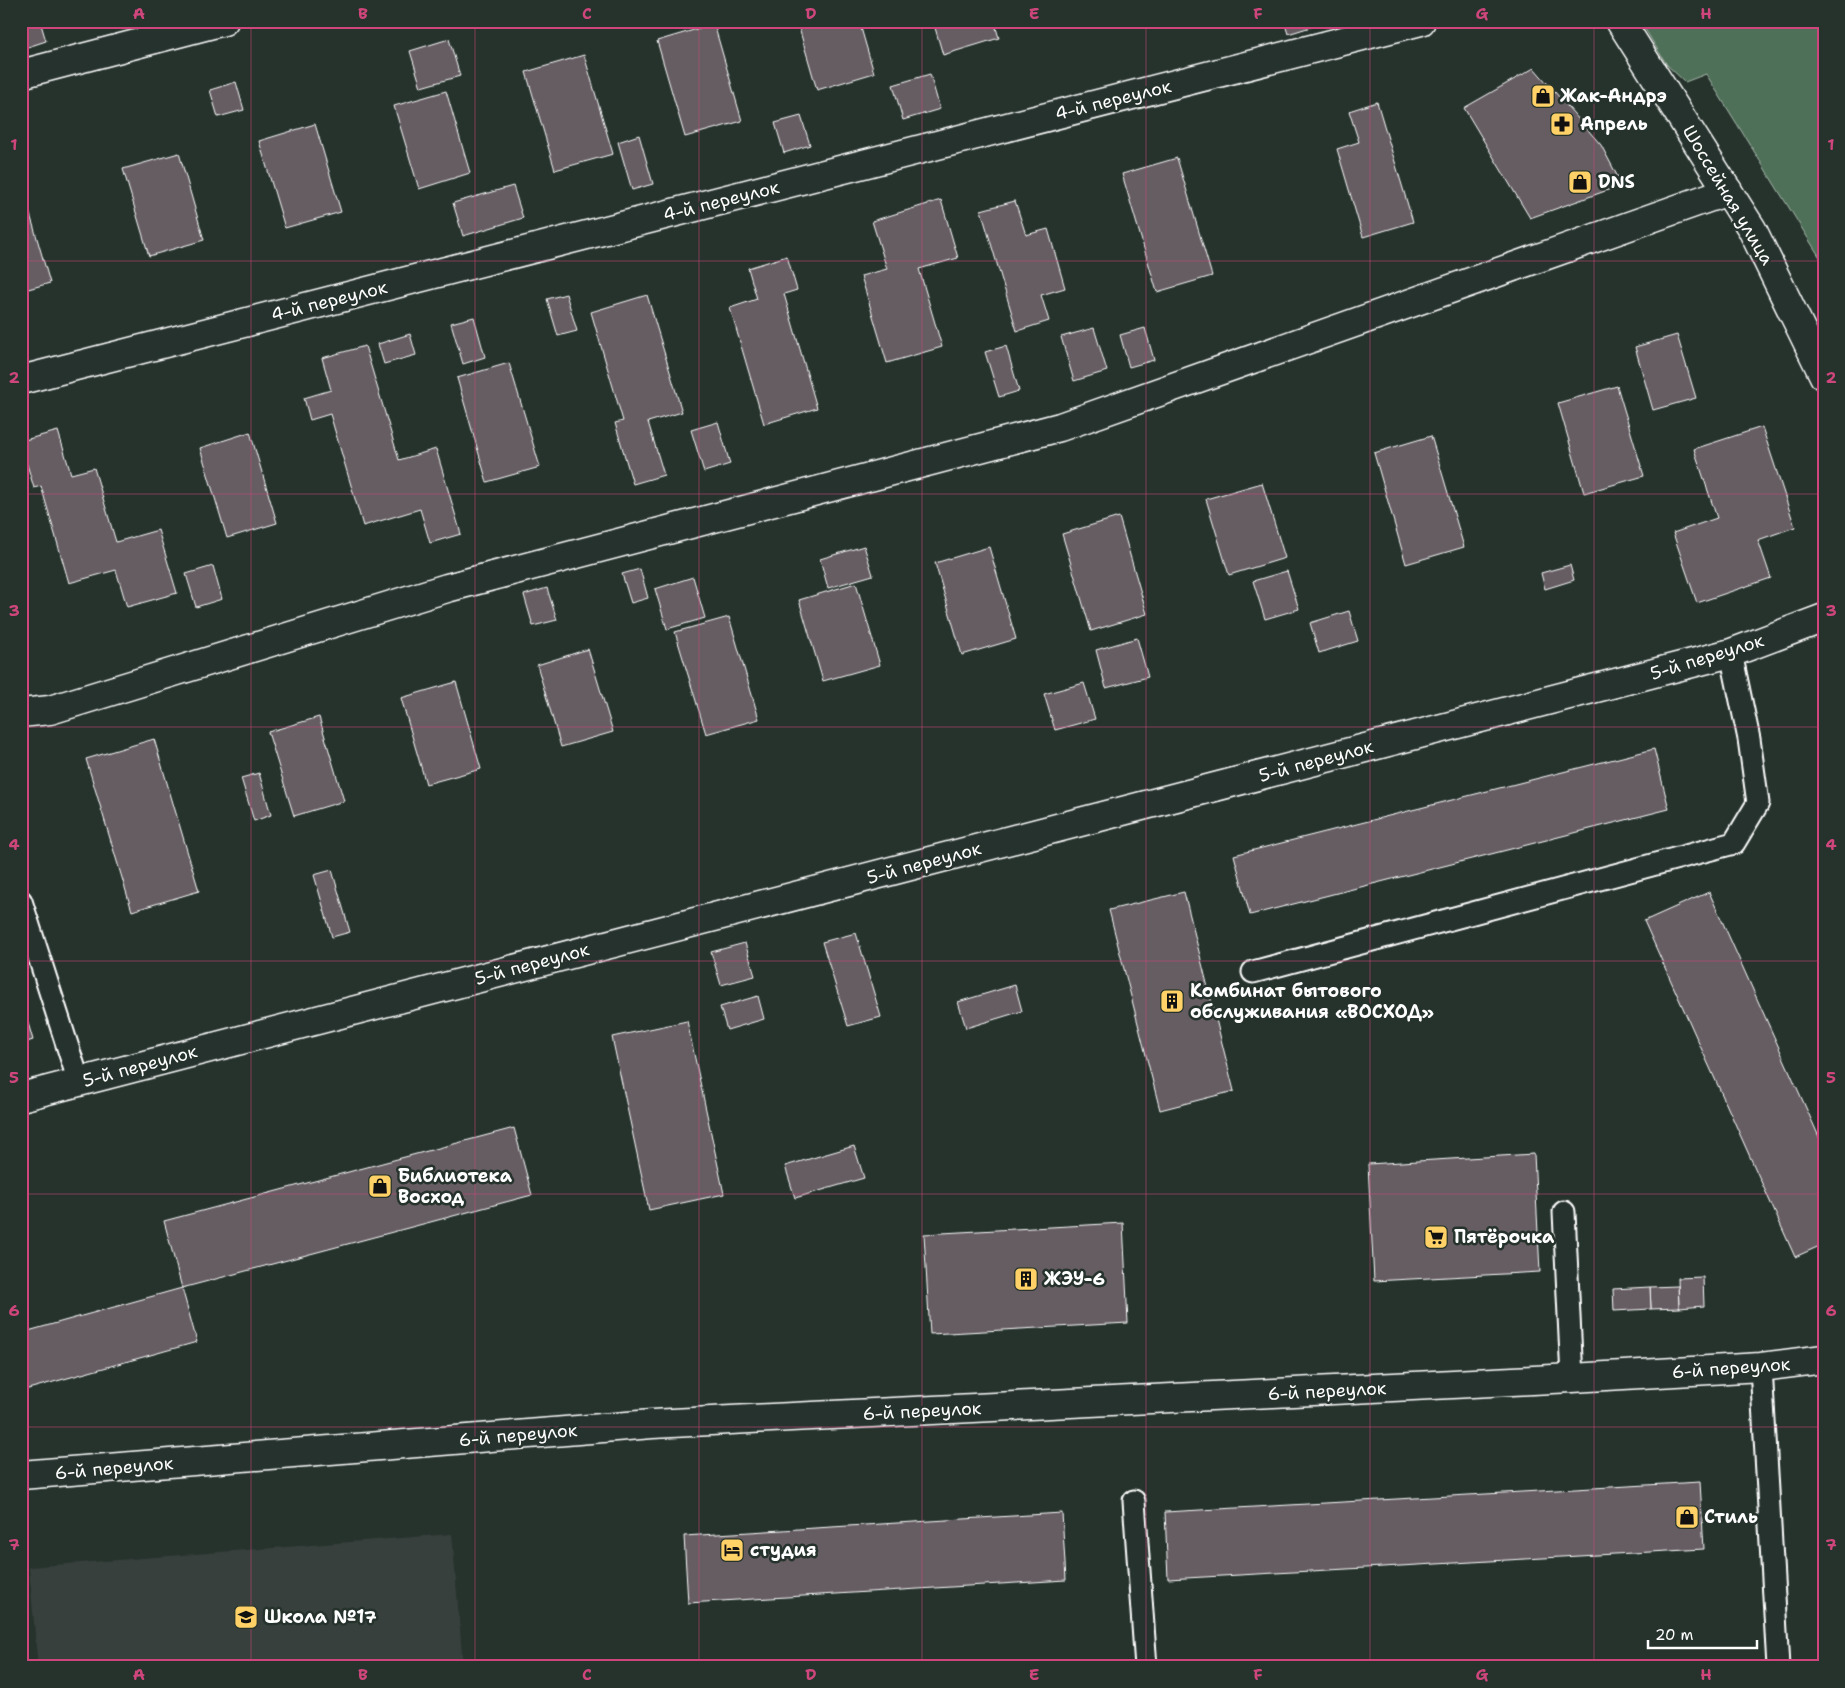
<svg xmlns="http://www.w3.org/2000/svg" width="1845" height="1688" font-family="'Shantell Sans',sans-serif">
<rect width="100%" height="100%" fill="#26332d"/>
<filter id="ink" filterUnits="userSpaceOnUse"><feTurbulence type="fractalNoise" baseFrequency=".02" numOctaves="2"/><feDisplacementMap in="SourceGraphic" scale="10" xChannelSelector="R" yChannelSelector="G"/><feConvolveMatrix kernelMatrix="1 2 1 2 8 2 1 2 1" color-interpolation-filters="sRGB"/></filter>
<g filter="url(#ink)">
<path fill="#39403e" d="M 452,1534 L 463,1667 L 38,1667 L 29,1567 Z"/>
<path fill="#4f6f58" stroke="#a7b7ac" d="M 1640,21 L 1824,21 L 1824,264 L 1706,74 L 1685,82 L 1667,65 Z"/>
<g fill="#665d64" stroke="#fff">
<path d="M 21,21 L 40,21 L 46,41 L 22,49 Z"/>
<path d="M 797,21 L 859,21 L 874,73 L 817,90 Z"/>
<path d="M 933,21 L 994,21 L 999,38 L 943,55 Z"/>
<path d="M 1284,21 L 1330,21 L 1288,34 Z"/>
<path d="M 714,24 L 742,121 L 685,137 L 657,41 Z"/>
<path d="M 449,39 L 460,76 L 421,87 L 410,51 Z"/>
<path d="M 584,55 L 613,154 L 555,170 L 526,72 Z"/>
<path d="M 1534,68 L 1601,145 L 1622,185 L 1530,218 L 1464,108 Z"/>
<path d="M 930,74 L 940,109 L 903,120 L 893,85 Z"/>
<path d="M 236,82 L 244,110 L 218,117 L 210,90 Z"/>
<path d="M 446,91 L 470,173 L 419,189 L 394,106 Z"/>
<path d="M 1377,102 L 1413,222 L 1363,237 L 1337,149 L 1359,142 L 1349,111 Z"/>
<path d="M 801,116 L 810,145 L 784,153 L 775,123 Z"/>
<path d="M 315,124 L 341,212 L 285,228 L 259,141 Z"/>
<path d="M 639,135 L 653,184 L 632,190 L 618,142 Z"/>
<path d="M 179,153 L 204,240 L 149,256 L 123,169 Z"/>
<path d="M 1177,158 L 1212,276 L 1157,292 L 1122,174 Z"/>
<path d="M 513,186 L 523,218 L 463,236 L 453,203 Z"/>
<path d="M 25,197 L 50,283 L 21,291 L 21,198 Z"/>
<path d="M 941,200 L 958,258 L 919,269 L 942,347 L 887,363 L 861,276 L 887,269 L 872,221 Z"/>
<path d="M 1015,201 L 1026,235 L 1048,229 L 1065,288 L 1041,295 L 1049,321 L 1017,331 L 981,210 Z"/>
<path d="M 787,256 L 797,290 L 784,294 L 817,408 L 764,424 L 730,308 L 757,299 L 748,268 Z"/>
<path d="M 566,294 L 577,331 L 558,336 L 547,299 Z"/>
<path d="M 647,295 L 682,412 L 648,422 L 664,475 L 633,484 L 615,423 L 623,421 L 591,312 Z"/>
<path d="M 474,317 L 485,357 L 463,364 L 451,323 Z"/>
<path d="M 1094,328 L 1107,371 L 1074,381 L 1061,337 Z"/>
<path d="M 1145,328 L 1154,360 L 1129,367 L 1120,335 Z"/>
<path d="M 410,334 L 416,355 L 384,364 L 378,344 Z"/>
<path d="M 1677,335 L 1696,398 L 1653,410 L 1635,347 Z"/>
<path d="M 365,346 L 399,460 L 436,449 L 461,534 L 430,543 L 420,509 L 363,526 L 330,414 L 310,420 L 304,398 L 331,390 L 322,358 Z"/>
<path d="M 1006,346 L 1019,391 L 999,397 L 985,352 Z"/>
<path d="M 509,363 L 540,467 L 487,482 L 457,378 Z"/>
<path d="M 1617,386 L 1644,476 L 1584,493 L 1558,403 Z"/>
<path d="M 718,422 L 730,464 L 704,472 L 691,430 Z"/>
<path d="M 1762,427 L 1795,527 L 1758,540 L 1771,578 L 1697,603 L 1673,533 L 1717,518 L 1694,449 Z"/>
<path d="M 58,431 L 71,474 L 94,468 L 116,542 L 158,530 L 177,593 L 127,607 L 116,570 L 69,583 L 41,486 L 34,488 L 21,444 L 21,441 Z"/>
<path d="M 250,432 L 277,523 L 227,538 L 200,448 Z"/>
<path d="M 1431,436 L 1464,547 L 1406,564 L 1374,453 Z"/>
<path d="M 1262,483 L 1285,558 L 1229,575 L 1206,499 Z"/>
<path d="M 1119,517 L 1147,614 L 1091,631 L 1062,534 Z"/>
<path d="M 864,546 L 873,575 L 828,588 L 820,559 Z"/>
<path d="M 989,547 L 1016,639 L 962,655 L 935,563 Z"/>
<path d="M 1570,565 L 1574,580 L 1545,589 L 1541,573 Z"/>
<path d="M 213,566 L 222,599 L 196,607 L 186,574 Z"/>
<path d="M 640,569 L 648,598 L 631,603 L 622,574 Z"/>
<path d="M 1287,571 L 1299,609 L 1265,619 L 1253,581 Z"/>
<path d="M 693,577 L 705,618 L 667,629 L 655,589 Z"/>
<path d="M 856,583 L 880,665 L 823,681 L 799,600 Z"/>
<path d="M 547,588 L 557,620 L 533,626 L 524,595 Z"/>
<path d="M 1349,611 L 1358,641 L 1319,653 L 1310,623 Z"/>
<path d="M 729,617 L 759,719 L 706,734 L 675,632 Z"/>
<path d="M 1137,638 L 1148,677 L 1106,688 L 1096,650 Z"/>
<path d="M 588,649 L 613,732 L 561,747 L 537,665 Z"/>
<path d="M 456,682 L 481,769 L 426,784 L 401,698 Z"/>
<path d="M 1084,683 L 1095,719 L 1055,730 L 1044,694 Z"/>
<path d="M 319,717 L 344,801 L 294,816 L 268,732 Z"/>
<path d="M 154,739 L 199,891 L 132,911 L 86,759 Z"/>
<path d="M 1654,749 L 1669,809 L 1250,915 L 1234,855 Z"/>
<path d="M 259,773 L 271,815 L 254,821 L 241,778 Z"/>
<path d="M 332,870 L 350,932 L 332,937 L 314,875 Z"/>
<path d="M 1184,892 L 1234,1091 L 1160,1110 L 1109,910 Z"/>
<path d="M 1709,892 L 1824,1148 L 1824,1244 L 1795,1257 L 1644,921 Z"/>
<path d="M 856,933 L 881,1017 L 848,1026 L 822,942 Z"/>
<path d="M 745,943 L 755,976 L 721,985 L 711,952 Z"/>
<path d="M 1015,985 L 1022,1011 L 966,1028 L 958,1002 Z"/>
<path d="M 758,996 L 764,1019 L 727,1030 L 720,1007 Z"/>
<path d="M 21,999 L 33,1040 L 21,1044 Z"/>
<path d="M 687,1021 L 724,1194 L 649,1210 L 612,1037 Z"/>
<path d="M 514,1128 L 532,1195 L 182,1288 L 164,1221 Z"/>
<path d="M 854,1146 L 864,1178 L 795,1198 L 785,1166 Z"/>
<path d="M 1534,1154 L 1540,1272 L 1374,1281 L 1368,1164 Z"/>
<path d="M 1123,1223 L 1128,1323 L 930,1334 L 924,1234 Z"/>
<path d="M 1703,1277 L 1704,1306 L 1679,1308 L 1678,1278 Z"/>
<path d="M 1678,1286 L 1679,1308 L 1651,1309 L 1650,1287 Z"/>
<path d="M 1650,1287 L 1651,1309 L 1614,1311 L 1613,1289 Z"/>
<path d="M 182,1288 L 197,1342 L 21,1391 L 21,1333 Z"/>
<path d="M 1700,1482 L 1704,1549 L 1168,1579 L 1165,1512 Z"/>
<path d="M 1062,1513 L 1066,1580 L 688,1603 L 684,1536 Z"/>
</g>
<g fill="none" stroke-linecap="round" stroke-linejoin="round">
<g stroke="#fff" stroke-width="25">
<g id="service">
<path d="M 21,901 L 79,1082"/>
<path d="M 1253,972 L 1734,843 L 1758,803 L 1749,739 L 1731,653"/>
<path d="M 1564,1212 L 1572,1378"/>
<path d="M 1761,1367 L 1778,1667"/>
<path d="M 1134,1501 L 1146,1667"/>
</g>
</g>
<g stroke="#fff" stroke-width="31">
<g id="minor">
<path d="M 21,74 L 224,21"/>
<path d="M 21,380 L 1421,21"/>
<path d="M 21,713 L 50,710 L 447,588 L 1060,427 L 1728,191"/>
<path d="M 21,1097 L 1731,653 L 1824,618"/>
<path d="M 21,1475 L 652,1424 L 1572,1378 L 1761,1367 L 1824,1359"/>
</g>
</g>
<g stroke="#fff" stroke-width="31">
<path id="secondary" d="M 1620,21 L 1752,229 L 1824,376"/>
</g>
<use href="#service" stroke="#26332d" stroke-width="21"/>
<use href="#minor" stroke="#26332d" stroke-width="28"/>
<use href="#secondary" stroke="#26332d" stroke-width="28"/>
</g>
</g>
<path fill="none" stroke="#ce467c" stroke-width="1" stroke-opacity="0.55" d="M 251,21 L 251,1667M 475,21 L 475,1667M 699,21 L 699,1667M 922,21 L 922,1667M 1146,21 L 1146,1667M 1370,21 L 1370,1667M 1594,21 L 1594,1667M 21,261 L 1824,261M 21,494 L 1824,494M 21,727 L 1824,727M 21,961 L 1824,961M 21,1194 L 1824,1194M 21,1427 L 1824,1427"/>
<defs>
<g id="shop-square" transform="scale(1.25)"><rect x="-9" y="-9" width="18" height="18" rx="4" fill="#ffd166" stroke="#26332d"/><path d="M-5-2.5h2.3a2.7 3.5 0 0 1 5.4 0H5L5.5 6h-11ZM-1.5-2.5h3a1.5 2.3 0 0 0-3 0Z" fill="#111"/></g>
<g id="pharmacy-square" transform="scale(1.25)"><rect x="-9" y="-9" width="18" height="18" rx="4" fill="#ffd166" stroke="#26332d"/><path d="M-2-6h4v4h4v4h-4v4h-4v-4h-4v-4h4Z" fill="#111"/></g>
<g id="building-square" transform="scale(1.25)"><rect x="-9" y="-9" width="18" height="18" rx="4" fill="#ffd166" stroke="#26332d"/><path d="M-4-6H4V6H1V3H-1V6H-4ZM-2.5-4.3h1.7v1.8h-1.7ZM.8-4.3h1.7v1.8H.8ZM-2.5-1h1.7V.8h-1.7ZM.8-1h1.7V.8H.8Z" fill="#111"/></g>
<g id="supermarket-square" transform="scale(1.25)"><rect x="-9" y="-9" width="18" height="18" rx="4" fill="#ffd166" stroke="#26332d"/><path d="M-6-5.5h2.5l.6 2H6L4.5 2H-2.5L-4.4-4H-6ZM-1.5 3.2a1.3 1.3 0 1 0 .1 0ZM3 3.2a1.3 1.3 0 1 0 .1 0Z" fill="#111"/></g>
<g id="hotel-square" transform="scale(1.25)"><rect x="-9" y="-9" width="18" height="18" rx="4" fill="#ffd166" stroke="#26332d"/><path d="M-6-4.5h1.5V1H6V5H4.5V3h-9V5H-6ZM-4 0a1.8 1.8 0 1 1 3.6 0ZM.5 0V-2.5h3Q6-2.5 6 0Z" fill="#111"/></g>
<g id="school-square" transform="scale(1.25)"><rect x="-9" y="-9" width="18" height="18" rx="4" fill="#ffd166" stroke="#26332d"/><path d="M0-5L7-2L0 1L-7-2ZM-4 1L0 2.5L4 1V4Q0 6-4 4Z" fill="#111"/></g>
</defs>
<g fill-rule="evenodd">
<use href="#shop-square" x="1543" y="96"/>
<use href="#pharmacy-square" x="1562" y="124"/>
<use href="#shop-square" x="1580" y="182"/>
<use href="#building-square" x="1172" y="1001"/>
<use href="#shop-square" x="380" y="1186"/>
<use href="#supermarket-square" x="1436" y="1237"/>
<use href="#building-square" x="1026" y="1279"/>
<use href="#shop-square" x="1687" y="1517"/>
<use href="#hotel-square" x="732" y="1550"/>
<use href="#school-square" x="246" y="1617"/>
</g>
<g text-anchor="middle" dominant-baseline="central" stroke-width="5" stroke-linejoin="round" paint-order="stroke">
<g font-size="18" font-weight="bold" fill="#fff" stroke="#26332d" text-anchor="start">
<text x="1560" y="96">Жак-Андрэ</text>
<text x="1580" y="124">Апрель</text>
<text x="1598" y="182">DNS</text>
<text x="1190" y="991">Комбинат бытового<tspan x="1190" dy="21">обслуживания «ВОСХОД»</tspan></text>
<text x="398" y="1176">Библиотека<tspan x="398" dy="21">Восход</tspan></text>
<text x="1454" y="1237">Пятёрочка</text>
<text x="1044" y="1279">ЖЭУ-6</text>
<text x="1704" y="1517">Стиль</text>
<text x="750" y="1550">студия</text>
<text x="264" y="1617">Школа №17</text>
</g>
<g font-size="18" fill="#fff" stroke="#26332d">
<text transform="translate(1113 100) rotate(-14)">4-й переулок</text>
<text transform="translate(1728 195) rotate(59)">Шоссейная улица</text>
<text transform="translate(721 201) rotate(-14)">4-й переулок</text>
<text transform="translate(329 301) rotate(-14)">4-й переулок</text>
<text transform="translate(1707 657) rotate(-17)">5-й переулок</text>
<text transform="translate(1316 761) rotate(-15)">5-й переулок</text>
<text transform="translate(924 863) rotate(-15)">5-й переулок</text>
<text transform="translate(532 964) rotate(-15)">5-й переулок</text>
<text transform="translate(140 1066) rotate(-15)">5-й переулок</text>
<text transform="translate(1731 1368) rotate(-4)">6-й переулок</text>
<text transform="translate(1327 1391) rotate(-3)">6-й переулок</text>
<text transform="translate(922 1411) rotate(-3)">6-й переулок</text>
<text transform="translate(518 1435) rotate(-5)">6-й переулок</text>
<text transform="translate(114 1468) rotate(-5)">6-й переулок</text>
</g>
</g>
<rect width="1845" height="1688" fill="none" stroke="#26332d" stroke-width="55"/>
<path d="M1648 1640v8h109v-8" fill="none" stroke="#ffffff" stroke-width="2.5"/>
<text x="1655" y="1640" font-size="15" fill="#ffffff" stroke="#26332d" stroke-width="4" paint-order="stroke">20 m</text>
<rect x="28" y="28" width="1790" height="1632" fill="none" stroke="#ce467c" stroke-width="2"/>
<g font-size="16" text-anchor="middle" font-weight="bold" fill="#ce467c">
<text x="139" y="19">A</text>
<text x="363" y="19">B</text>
<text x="587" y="19">C</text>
<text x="811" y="19">D</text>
<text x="1034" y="19">E</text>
<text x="1258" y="19">F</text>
<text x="1482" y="19">G</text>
<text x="1706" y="19">H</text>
<text x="14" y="150">1</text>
<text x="1831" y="150">1</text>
<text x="14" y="383">2</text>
<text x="1831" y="383">2</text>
<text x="14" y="616">3</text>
<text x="1831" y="616">3</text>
<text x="14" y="850">4</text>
<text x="1831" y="850">4</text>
<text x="14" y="1083">5</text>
<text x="1831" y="1083">5</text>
<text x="14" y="1316">6</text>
<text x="1831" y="1316">6</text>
<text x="14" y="1550">7</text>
<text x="1831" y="1550">7</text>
<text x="139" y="1680">A</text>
<text x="363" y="1680">B</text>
<text x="587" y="1680">C</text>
<text x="811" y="1680">D</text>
<text x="1034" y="1680">E</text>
<text x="1258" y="1680">F</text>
<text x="1482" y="1680">G</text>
<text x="1706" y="1680">H</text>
</g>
</svg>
